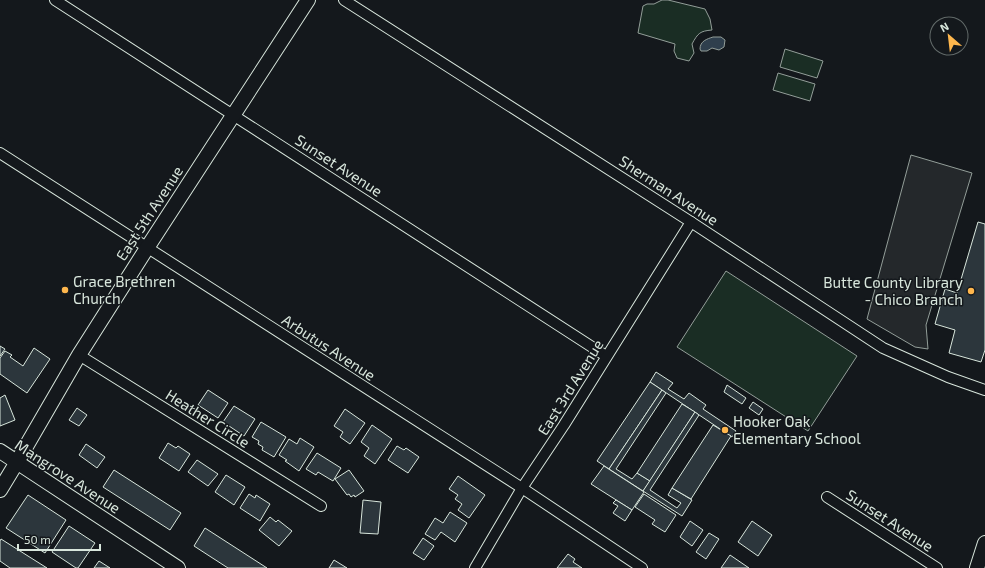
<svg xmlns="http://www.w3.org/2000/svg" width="985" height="568" font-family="'Exo 2',sans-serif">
<rect width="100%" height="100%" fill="#14181c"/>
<g fill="#1a2d24" stroke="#939e99">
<path d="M 662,0 L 668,0 L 705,9 L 710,19 L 712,30 C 700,31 698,33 692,44 L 694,53 L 689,61 L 677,58 L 674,51 L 675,44 L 638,33 L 643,6 L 647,4 L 654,4 Z"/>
<path d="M 785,49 L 823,61 L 817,78 L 780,67 Z"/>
<path d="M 778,73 L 815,84 L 810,101 L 773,90 Z"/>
<path d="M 726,271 L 857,356 L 808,431 L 677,347 Z"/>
</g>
<path fill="#24282b" stroke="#939e99" d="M 911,155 L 972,173 L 926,325 L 928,349 L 915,347 L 867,319 Z"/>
<path fill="#2f3f4d" stroke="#939e99" d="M 713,37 L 721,37 L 725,40 L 724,47 L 719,50 L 712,48 L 707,51 L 701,51 L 700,49 C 700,41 707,39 713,37 Z"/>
<g fill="#2c363c" stroke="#d8e6dc">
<path d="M 978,222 L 985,224 L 985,350 L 981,362 L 949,353 L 955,330 L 935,324 L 945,289 L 957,293 Z"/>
<path d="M 0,346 L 5,349 L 0,356 Z"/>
<path d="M 34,348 L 50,359 L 27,393 L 0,374 L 0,358 L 5,351 L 12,355 L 10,357 L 23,366 Z"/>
<path d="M 656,372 L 673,383 L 668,389 L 684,399 L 689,393 L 706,405 L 703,409 L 736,431 L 732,437 L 650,382 Z"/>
<path d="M 650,382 L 662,390 L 609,469 L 597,461 Z"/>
<path d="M 727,385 L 746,398 L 742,404 L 724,392 Z"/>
<path d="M 208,390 L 228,403 L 218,418 L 198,405 Z"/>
<path d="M 662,390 L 666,393 L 616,469 L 632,479 L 637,473 L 650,481 L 643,491 L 609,469 Z"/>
<path d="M 5,395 L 15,420 L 0,426 L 0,398 Z"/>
<path d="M 753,402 L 763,409 L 759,415 L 749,408 Z"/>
<path d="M 682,404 L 695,412 L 650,481 L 637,473 Z"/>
<path d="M 234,406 L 255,419 L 244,436 L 223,422 Z"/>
<path d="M 77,408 L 87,415 L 79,426 L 69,420 Z"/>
<path d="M 345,409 L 365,423 L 350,444 L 340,437 L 343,432 L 334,426 Z"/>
<path d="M 695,412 L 699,415 L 650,490 L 677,508 L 681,503 L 668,495 L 672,488 L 692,500 L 682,516 L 643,491 Z"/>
<path d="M 261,422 L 286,437 L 274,457 L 262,450 L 263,447 L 258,444 L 259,441 L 252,437 Z"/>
<path d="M 372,425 L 392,439 L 375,464 L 364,456 L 369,448 L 361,442 Z"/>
<path d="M 713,425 L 731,436 L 691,499 L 672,488 Z"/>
<path d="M 300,438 L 314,447 L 299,471 L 285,461 L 287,460 L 279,455 L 289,439 L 297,444 Z"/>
<path d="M 168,443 L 176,448 L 178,446 L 190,454 L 179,471 L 159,458 Z"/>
<path d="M 86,444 L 105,457 L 97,468 L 79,455 Z"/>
<path d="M 397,446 L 404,450 L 406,448 L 419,457 L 408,473 L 388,460 Z"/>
<path d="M 317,453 L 341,468 L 333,481 L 318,472 L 316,475 L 306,469 Z"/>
<path d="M 197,460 L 218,474 L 208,486 L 188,472 Z"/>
<path d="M 604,466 L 644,492 L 632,510 L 591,484 Z"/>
<path d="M 114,470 L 181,513 L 170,530 L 103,487 Z"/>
<path d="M 349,470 L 364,491 L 355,497 L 354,495 L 351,497 L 349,494 L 347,495 L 335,479 Z"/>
<path d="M 226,475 L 245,487 L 234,505 L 215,492 Z"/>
<path d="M 458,476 L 485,495 L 469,518 L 458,510 L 462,504 L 455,499 L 458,495 L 449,489 Z"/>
<path d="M 249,494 L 255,498 L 256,495 L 270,504 L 260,521 L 240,508 Z"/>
<path d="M 644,494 L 676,515 L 665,532 L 652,524 L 655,520 L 635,507 Z"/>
<path d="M 28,495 L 66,520 L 45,553 L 6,528 Z"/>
<path d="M 363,500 L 381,502 L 378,534 L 360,533 Z"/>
<path d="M 616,500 L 632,510 L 625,521 L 613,513 L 618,506 L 613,503 Z"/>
<path d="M 450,512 L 467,523 L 455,542 L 441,532 L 435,540 L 425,534 L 435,518 L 443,523 Z"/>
<path d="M 270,517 L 276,522 L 278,520 L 292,531 L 279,546 L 259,530 Z"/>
<path d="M 690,521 L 703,530 L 692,546 L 680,537 Z"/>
<path d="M 752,521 L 772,535 L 758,556 L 738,542 Z"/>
<path d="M 69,526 L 95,543 L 78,568 L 76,568 L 52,552 Z"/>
<path d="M 205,528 L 267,568 L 228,568 L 194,546 Z"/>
<path d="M 709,533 L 719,539 L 706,559 L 696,552 Z"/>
<path d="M 423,538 L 434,546 L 424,560 L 413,553 Z"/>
<path d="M 1,539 L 47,568 L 10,568 L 0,561 L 0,541 Z"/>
<path d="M 568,554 L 575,559 L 573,562 L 582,568 L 557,568 Z"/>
<path d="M 730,555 L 749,568 L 721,568 Z"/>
<path d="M 334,560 L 347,568 L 329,568 Z"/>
<path d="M 99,561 L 110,568 L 94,568 Z"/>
</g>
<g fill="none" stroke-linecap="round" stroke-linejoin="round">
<g stroke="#d8e6dc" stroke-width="12">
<g id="street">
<path d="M 55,0 L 606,356"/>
<path d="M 344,0 L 691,222 L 883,348 L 948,377 L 985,390"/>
<path d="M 0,153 L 522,488 L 642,568"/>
<path d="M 79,355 L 321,506"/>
<path d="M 827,497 L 937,568"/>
<path d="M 475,568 L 522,488 L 564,425 L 691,222"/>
</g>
</g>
<g stroke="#d8e6dc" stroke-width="16">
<g id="secondary">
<path d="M 0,451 L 178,568"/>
<path d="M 0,490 L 17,462 L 79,355 L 147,248 L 308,0"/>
<path d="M 977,568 L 985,543"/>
</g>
</g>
<use href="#street" stroke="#14181c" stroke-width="10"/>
<use href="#secondary" stroke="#14181c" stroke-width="14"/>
</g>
<g fill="#ffb74d" stroke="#14181c" stroke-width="1.5">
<circle cx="65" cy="290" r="4"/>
<circle cx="971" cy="291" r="4"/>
<circle cx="725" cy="430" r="4"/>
</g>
<g text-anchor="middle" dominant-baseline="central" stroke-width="3" stroke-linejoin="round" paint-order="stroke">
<g font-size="15" fill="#d8e6dc" stroke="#14181c">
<text transform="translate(339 165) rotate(33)">Sunset Avenue</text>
<text transform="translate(669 190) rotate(33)">Sherman Avenue</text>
<text transform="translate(149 213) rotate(-57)">East 5th Avenue</text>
<text transform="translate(329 347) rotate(33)">Arbutus Avenue</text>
<text transform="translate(570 387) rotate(-58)">East 3rd Avenue</text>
<text transform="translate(208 418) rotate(32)">Heather Circle</text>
<text transform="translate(68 476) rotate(33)">Mangrove Avenue</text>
<text transform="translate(890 520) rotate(33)">Sunset Avenue</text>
</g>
<g font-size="15" fill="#d8e6dc" stroke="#14181c" text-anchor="start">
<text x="73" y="281">Grace Brethren<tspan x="73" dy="17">Church</tspan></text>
<text x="963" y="282" text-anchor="end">Butte County Library<tspan x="963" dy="17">- Chico Branch</tspan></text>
<text x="733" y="421">Hooker Oak<tspan x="733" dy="17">Elementary School</tspan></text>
</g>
</g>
<g transform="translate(949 36) rotate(332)"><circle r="19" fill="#14181c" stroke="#626a69"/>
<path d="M0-3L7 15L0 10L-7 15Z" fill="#ffb74d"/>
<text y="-6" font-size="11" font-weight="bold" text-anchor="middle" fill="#d8e6dc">N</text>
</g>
<path d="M18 544v6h82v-6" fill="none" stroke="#d8e6dc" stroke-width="2"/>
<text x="24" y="544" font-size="12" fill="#d8e6dc" stroke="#14181c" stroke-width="3" paint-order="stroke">50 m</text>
</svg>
